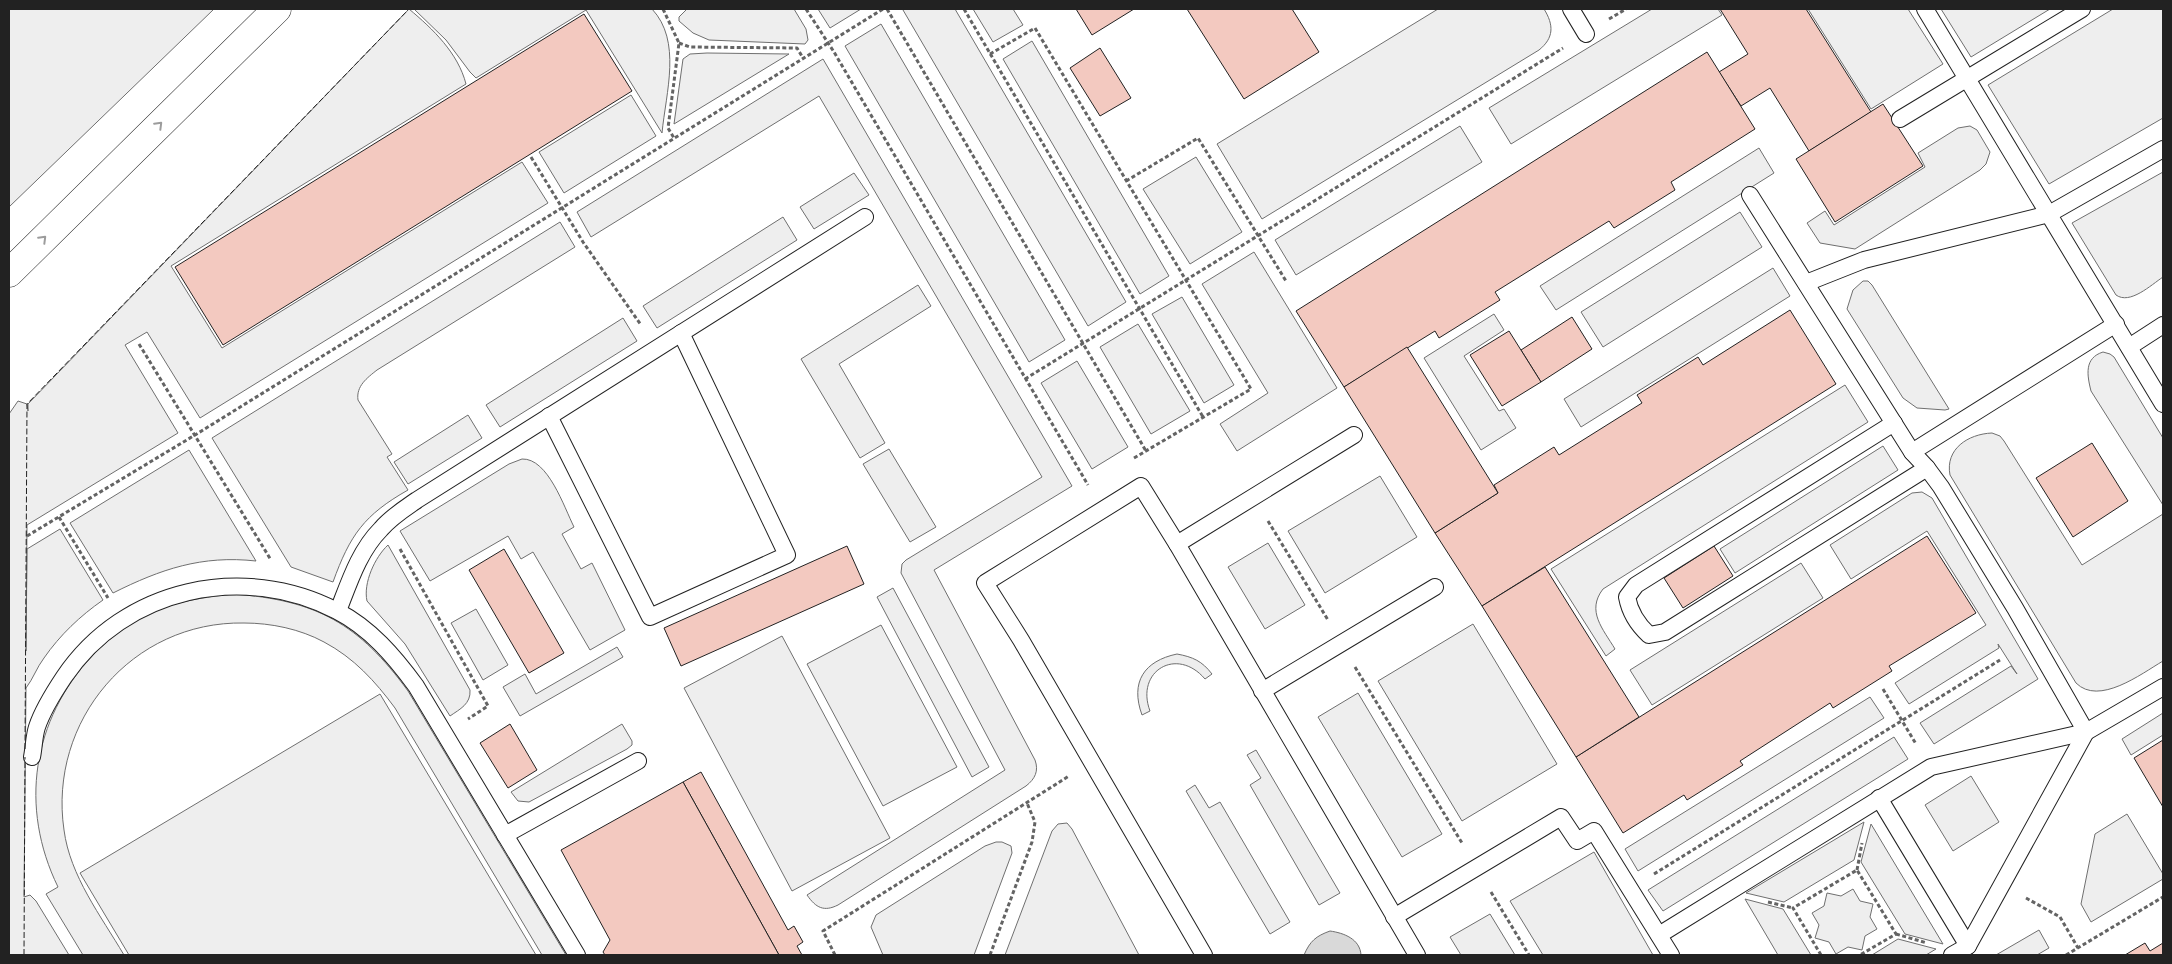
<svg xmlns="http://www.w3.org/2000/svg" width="2172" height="964" font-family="'PT Sans',sans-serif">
<rect width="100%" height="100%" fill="#fff"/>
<g fill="#eee" stroke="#6f6f6f">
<path d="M 9,9 L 214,9 L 9,207 Z"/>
<path d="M 409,9 C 433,29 458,53 466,84 L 171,266 L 222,348 L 522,162 L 548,203 L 200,418 L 147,332 L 125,345 L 178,433 L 27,525 L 26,651 L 27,549 L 60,529 L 103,600 C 80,616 60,635 44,658 C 37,667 33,679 26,688 L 24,897 L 30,895 L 36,901 L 69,955 L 9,955 L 9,414 L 18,401 L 27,404 L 28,411 L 28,404 Z"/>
<path d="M 414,9 L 652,9 C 682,41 666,92 662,133 L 586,10 L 476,78 L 470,72 L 446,40 Z"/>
<path d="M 687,9 L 794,9 L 806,29 L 808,40 L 805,44 L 709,40 L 693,33 L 679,21 L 679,17 Z"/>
<path d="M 818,9 L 861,9 L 830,28 Z"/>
<path d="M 905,9 L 955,9 L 1126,302 L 1088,326 L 903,10 Z"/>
<path d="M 973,9 L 1013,9 L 1023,25 L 993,42 Z"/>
<path d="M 1438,9 L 1544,9 C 1554,25 1554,38 1539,50 L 1262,219 L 1217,144 Z"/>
<path d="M 1652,9 L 1718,9 L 1722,15 L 1511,144 L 1489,108 Z"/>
<path d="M 1808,9 L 1908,9 L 1943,64 L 1871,109 Z"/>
<path d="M 1941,9 L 2050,9 L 1971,57 Z"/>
<path d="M 2113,9 L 2163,9 L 2163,118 L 2049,184 L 1988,85 Z"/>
<path d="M 881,24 L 1065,340 L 1029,362 L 845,46 Z"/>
<path d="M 1032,41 L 1169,276 L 1140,294 L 1003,59 Z"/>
<path d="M 707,53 L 789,54 L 674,124 L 683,59 L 690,54 Z"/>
<path d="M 823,59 L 1072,486 L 934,570 L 1035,760 C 1039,771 1035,779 1026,786 L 838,905 C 824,912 816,908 807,895 L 1005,770 L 901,573 L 902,564 L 906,560 L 1042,477 L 819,96 L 591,237 L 577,212 Z"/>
<path d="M 631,95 L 656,136 L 564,193 L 539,152 Z"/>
<path d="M 1460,126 L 1482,162 L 1296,275 L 1275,240 Z"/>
<path d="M 1970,126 L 1977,130 L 1990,152 L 1986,164 L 1980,170 L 1855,249 L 1820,243 L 1807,223 L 1825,211 L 1834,225 L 1925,167 L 1918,153 L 1958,128 Z"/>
<path d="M 1759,148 L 1774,173 L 1556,310 L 1540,286 Z"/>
<path d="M 1196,157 L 1242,232 L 1190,264 L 1143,189 Z"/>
<path d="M 2163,172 L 2163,277 C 2151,285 2130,305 2116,295 L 2072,223 Z"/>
<path d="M 854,173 L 869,195 L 814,229 L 800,207 Z"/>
<path d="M 1740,212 L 1762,247 L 1603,347 L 1581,312 Z"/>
<path d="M 783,217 L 797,240 L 657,328 L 643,306 Z"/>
<path d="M 560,222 L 575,247 L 377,370 C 367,378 356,386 358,400 L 392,454 L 387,457 L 408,490 C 364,515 350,535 333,582 L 291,567 L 212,438 Z"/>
<path d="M 1254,252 L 1337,388 L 1237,451 L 1220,424 L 1268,393 L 1202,284 Z"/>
<path d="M 1773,268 L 1790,296 L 1581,427 L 1564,399 Z"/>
<path d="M 1863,281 L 1868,281 L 1872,285 L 1949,409 L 1945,410 L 1917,408 L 1903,398 L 1847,309 L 1853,290 Z"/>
<path d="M 918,285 L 931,306 L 839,364 L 885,443 L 860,458 L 801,359 Z"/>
<path d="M 1182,297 L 1234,385 L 1204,403 L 1152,314 Z"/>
<path d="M 1494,314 L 1504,330 L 1464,356 L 1499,411 L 1504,409 L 1516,428 L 1481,450 L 1424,358 Z"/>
<path d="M 623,318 L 637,341 L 500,427 L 486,405 Z"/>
<path d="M 1138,324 L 1190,411 L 1151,434 L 1100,347 Z"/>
<path d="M 2103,352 L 2110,354 L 2114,357 L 2163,438 L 2163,505 L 2091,391 C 2087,375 2084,358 2103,352 Z"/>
<path d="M 1077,361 L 1128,447 L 1092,469 L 1041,383 Z"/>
<path d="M 1845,385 L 1868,422 L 1603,589 C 1586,611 1603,629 1615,649 L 1606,656 L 1551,569 Z"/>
<path d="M 468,415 L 482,438 L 408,484 L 394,462 Z"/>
<path d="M 1992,433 L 2000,436 L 2004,441 L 2082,565 L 2163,514 L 2163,661 C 2141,674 2099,706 2076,683 L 1950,475 C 1945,449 1968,434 1992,433 Z"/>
<path d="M 1883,446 L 1898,470 L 1735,573 L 1720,549 Z"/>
<path d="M 889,449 L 936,527 L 910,542 L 863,464 Z"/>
<path d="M 189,450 L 256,561 C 202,555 161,569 113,593 L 70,523 Z"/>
<path d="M 522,459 C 548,458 564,507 574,527 L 562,534 L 581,569 L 592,563 L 625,630 L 590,650 L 533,552 L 521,559 L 508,536 L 430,581 L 400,531 L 509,464 Z"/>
<path d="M 1380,476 L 1417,537 L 1325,593 L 1288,531 Z"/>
<path d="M 1922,492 L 1932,498 L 2038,679 L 1934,744 L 1920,723 L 2011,666 L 2017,674 L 1998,644 L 1999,648 L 1909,704 L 1895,683 L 1986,625 L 1927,531 L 1851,579 L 1830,545 L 1912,493 Z"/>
<path d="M 1268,543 L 1305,605 L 1265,629 L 1228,567 Z"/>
<path d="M 388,545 L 470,690 C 471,704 460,709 450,716 L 405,644 L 367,601 C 363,583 375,557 388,545 Z"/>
<path d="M 1801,563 L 1823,598 L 1652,705 L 1630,670 Z"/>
<path d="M 893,588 L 989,767 L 972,777 L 877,597 Z"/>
<path d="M 233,594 C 317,600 359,624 408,691 L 566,955 L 542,955 L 395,708 C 375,681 354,658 324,642 C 300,629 271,623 244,623 C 132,621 48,721 64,830 C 70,876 101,916 124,955 L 83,955 L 46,894 L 58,887 C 19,807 32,720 93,655 C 113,634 139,616 166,607 C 188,599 210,597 233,594 Z"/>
<path d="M 476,609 L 508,665 L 483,680 L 451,623 Z"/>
<path d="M 1473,624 L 1557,764 L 1462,821 L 1378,681 Z"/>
<path d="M 881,625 L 957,767 L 883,806 L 807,664 Z"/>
<path d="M 782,636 L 890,838 L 792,891 L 684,688 Z"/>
<path d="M 617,647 L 623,657 L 520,716 L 503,687 L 525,674 L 536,694 Z"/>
<path d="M 1177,654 C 1193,657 1202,661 1212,674 L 1205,679 C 1177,646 1135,671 1150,711 L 1142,715 C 1130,682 1144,661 1177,654 Z"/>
<path d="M 1358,693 L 1442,834 L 1402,857 L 1318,717 Z"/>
<path d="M 380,694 L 536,955 L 129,955 L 80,873 Z"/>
<path d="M 1870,697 L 1884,718 L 1638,871 L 1625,849 Z"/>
<path d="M 2163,713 L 2163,735 L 2131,755 L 2122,739 Z"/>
<path d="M 622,724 L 632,741 L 632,745 L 627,749 L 529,802 L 518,801 L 511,792 Z"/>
<path d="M 1894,737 L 1908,759 L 1663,911 L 1648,890 Z"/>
<path d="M 1256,750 L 1340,893 L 1319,905 L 1250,785 L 1261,778 L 1247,755 Z"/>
<path d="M 1971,776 L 1999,822 L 1953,851 L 1925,805 Z"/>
<path d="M 1195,785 L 1209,808 L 1220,802 L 1290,922 L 1270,934 L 1186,791 Z"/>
<path d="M 2127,814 L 2163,874 L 2163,879 L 2091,922 L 2081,904 L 2095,834 Z"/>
<path d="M 1864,822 L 1854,860 L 1784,902 L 1746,893 Z"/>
<path d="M 1067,823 L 1072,829 L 1139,955 L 1005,955 L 1052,831 L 1058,824 Z"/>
<path d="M 1871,824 L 1943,944 L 1905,934 L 1861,862 Z"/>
<path d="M 996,842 L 1002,842 L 1011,846 L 1012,853 L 974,955 L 883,955 L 871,927 L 876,915 L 985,846 Z"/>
<path d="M 1594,852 L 1653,955 L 1543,955 L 1510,901 Z"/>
<path d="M 1853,889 L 1860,901 L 1873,904 L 1870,917 L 1877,929 L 1865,936 L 1862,950 L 1848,947 L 1836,954 L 1829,942 L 1815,938 L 1819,925 L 1812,913 L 1824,906 L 1827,893 L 1841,896 Z"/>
<path d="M 1745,899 L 1783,909 L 1811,955 L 1778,955 Z"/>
<path d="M 1490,914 L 1515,955 L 1461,955 L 1450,937 Z"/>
<path d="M 2039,930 L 2049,948 L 2037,955 L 1996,955 Z"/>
<path d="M 1898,939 L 1936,949 L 1926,955 L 1872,955 Z"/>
</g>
<path fill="#d9d9d9" stroke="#6f6f6f" d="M 1330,931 C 1344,933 1360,939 1361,955 L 1304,955 C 1310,941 1316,936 1330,931 Z"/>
<g fill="#f3c9c0" stroke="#222">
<path d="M 1076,9 L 1134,9 L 1092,35 Z"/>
<path d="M 1187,9 L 1292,9 L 1319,52 L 1244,99 Z"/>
<path d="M 1720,9 L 1806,9 L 1871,112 L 1809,151 L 1770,88 L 1741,106 L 1719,72 L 1748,54 Z"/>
<path d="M 584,14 L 632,91 L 223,345 L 175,267 Z"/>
<path d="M 1100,48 L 1131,98 L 1100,116 L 1070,68 Z"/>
<path d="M 1707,52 L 1755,129 L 1671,182 L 1675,190 L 1614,228 L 1609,221 L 1495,292 L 1500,300 L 1439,338 L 1435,331 L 1344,387 L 1296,311 Z"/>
<path d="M 1883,104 L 1923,166 L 1835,222 L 1796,159 Z"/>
<path d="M 1790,310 L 1836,384 L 1482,606 L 1435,533 L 1498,493 L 1494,485 L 1554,447 L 1559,455 L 1642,403 L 1637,395 L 1698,357 L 1703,365 Z"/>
<path d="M 1572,317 L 1592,349 L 1541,382 L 1521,350 Z"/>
<path d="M 1509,331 L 1541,382 L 1502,406 L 1470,355 Z"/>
<path d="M 1407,347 L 1498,493 L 1435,533 L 1344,387 Z"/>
<path d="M 2092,443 L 2128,501 L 2073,537 L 2036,478 Z"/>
<path d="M 1927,536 L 1976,613 L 1889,666 L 1892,671 L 1833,708 L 1830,703 L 1740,761 L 1743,765 L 1687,800 L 1684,795 L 1623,833 L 1576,757 Z"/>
<path d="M 847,546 L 864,584 L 681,666 L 664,628 Z"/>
<path d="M 1714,546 L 1733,576 L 1683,608 L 1664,578 Z"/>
<path d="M 504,549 L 564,653 L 529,673 L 469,570 Z"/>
<path d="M 1545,567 L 1639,717 L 1576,757 L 1482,606 Z"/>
<path d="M 510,724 L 537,770 L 508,788 L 480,743 Z"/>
<path d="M 2163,740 L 2163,807 L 2134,758 Z"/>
<path d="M 701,772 L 788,930 L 794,926 L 803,942 L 797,946 L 802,955 L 779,955 L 683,782 Z"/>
<path d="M 683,782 L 779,955 L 605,955 L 603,952 L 610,940 L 561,850 Z"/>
<path d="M 2145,943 L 2150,951 L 2163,943 L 2163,955 L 2125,955 Z"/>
</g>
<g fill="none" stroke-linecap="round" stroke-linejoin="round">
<g stroke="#222" stroke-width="18">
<g id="service">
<path d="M 1571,9 L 1586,34"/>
<path d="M 1925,9 L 2163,404"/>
<path d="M 1900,119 L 2082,9"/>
<path d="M 1750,195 L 1912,452 L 1927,468 L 1941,487 L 2015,608 L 2086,732"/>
<path d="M 1806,283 L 1864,260 L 2049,214 L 2163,149"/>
<path d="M 2129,347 L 2163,325"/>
<path d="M 549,416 L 650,617 L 787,555 L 681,333"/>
<path d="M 1894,423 L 1636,585 L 1627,597 C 1630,613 1637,624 1649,635 L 1665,632 L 1927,468"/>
<path d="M 1912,452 L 2116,324"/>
<path d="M 1177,544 L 1354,435"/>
<path d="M 338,611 C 349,583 359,551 381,529 C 391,517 404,509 417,500 L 865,217"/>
<path d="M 1262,691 L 1435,587"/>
<path d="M 32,757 C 34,747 34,736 37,727 C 43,709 54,692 64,677 C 124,588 243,562 337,611 C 370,628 394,656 416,686 L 577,955"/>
<path d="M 1879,798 L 1968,946"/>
<path d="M 505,835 L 638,761"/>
<path d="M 1394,917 L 1561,817 L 1577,841 L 1594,831 L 1671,955"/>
<path d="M 1659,935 L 1931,767 L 2086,732 L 2163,687"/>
<path d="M 1204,955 L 1021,640 L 985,583 L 1141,486 L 1177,544 L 1417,955"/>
<path d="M 1952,955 L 1968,946 L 2086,732"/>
</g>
</g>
<g stroke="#222" stroke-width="29">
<path id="trunk" d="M 9,273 L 277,9"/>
</g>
<g stroke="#646464" stroke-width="3" stroke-dasharray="4 2.5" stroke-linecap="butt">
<path d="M 663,9 L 679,43 L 668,128 L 674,138"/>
<path d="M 806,9 L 834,52 L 1088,485"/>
<path d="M 887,9 L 1146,451"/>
<path d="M 964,9 L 1203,417"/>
<path d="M 1609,19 L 1626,9"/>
<path d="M 679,43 L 690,47 L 797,48 L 803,58"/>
<path d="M 990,54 L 1035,28 L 1251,389 L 1134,458"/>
<path d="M 531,157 L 583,242 L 641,325"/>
<path d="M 1126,181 L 1198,138 L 1286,281"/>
<path d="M 139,344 L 271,560"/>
<path d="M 1025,379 L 1563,48"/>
<path d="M 59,517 L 108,598"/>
<path d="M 1268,521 L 1328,620"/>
<path d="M 27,536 L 195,435 L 883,9"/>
<path d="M 400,549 L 488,706 L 468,719"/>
<path d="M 1355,667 L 1462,843"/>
<path d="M 1883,689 L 1916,744"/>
<path d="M 1857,870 L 1862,843"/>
<path d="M 1654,874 L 2000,660"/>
<path d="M 1491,892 L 1529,955"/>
<path d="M 2026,898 L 2060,917 L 2078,948"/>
<path d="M 1768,902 L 1793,908"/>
<path d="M 1896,934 L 1927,943"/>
<path d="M 835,955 L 823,931 L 1069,776"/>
<path d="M 990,955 L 1032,842 L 1035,822 L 1027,803"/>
<path d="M 1821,955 L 1793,908 L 1857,870 L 1896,934 L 1860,955"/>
<path d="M 2066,955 L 2163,897"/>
</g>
<use href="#service" stroke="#fff" stroke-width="16"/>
<use href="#trunk" stroke="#fff" stroke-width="28"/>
<g stroke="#222" stroke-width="1" stroke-dasharray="6 2.5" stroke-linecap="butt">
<path d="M 25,749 L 27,404 L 409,9"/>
<path d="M 24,955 L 25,757"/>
</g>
</g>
<defs><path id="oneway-chevron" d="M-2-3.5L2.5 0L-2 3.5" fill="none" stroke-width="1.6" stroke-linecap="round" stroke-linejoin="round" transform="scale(1.25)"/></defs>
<g stroke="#9c9c9c">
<use href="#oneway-chevron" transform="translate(159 125) rotate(-45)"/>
<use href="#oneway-chevron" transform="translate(43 239) rotate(-45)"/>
</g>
<rect width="2172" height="964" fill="none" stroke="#222222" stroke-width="20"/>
</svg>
